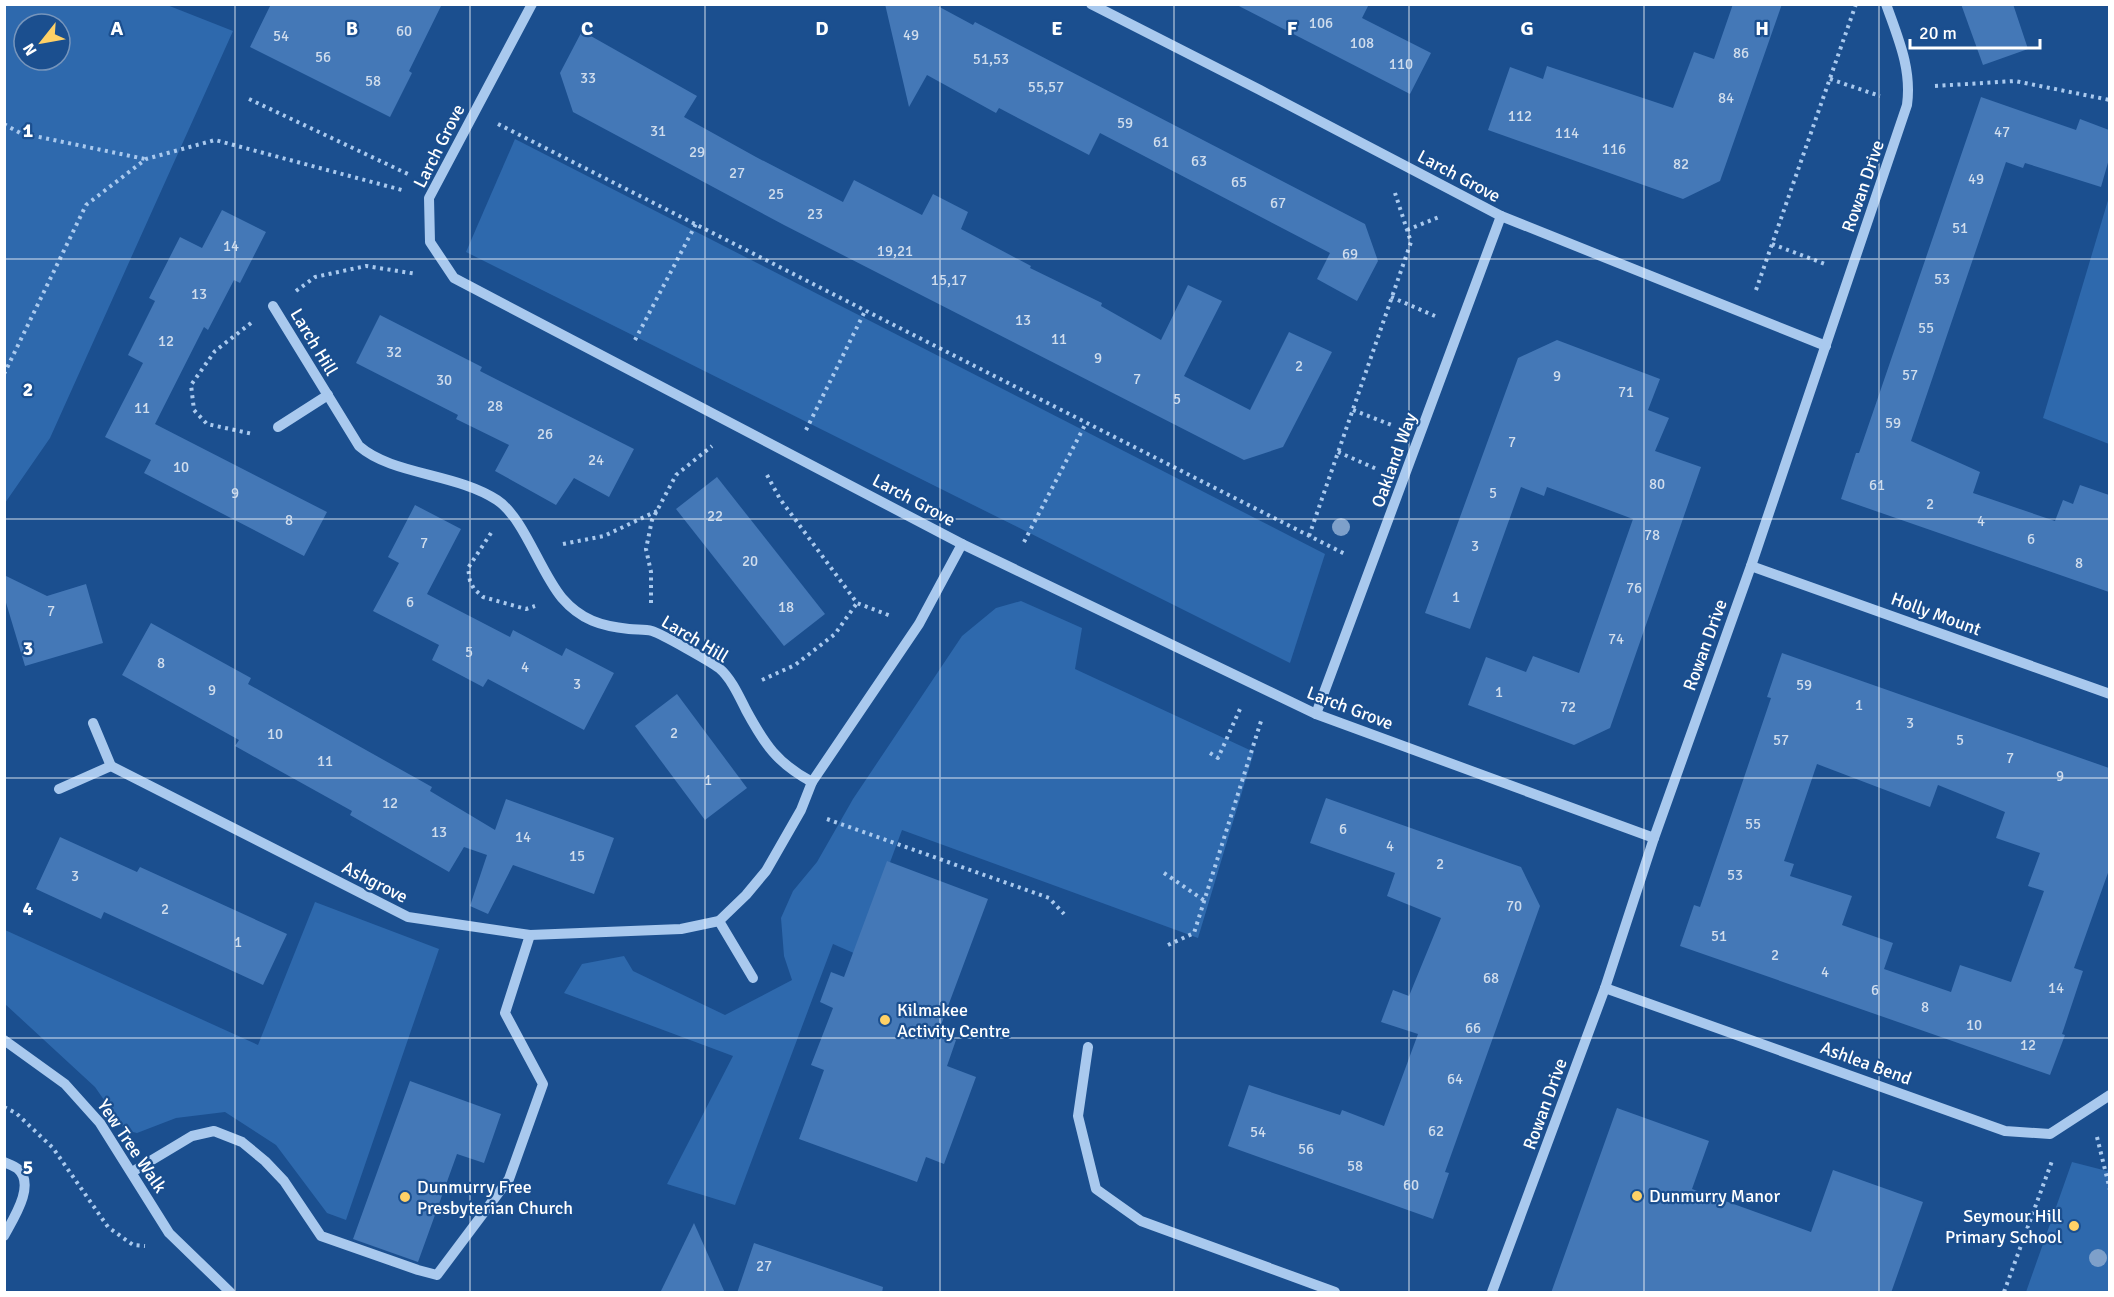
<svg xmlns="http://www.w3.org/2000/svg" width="2114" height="1297" font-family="Signika,sans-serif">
<rect width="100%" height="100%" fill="#1b4f8f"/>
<g fill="#2e69ad" fill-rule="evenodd">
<path d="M 5,4 L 167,5 L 233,31 L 50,438 L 5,503 ZM 24,24 L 60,24 L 60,60 L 24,60 Z"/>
<path d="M 515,139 L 1325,554 L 1290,663 L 466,252 Z"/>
<path d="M 2109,197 L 2109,444 L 2043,418 Z"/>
<path d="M 1021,601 L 1082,628 L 1075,669 L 1254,752 L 1198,938 L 902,830 L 856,954 L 833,944 L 735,1205 L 667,1184 L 733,1056 L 564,993 L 582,964 L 624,956 L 633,971 L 725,1015 L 792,980 L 784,956 L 781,918 L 793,891 L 817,862 L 853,799 L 962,636 L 996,608 Z"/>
<path d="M 315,902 L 439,949 L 346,1220 L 327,1213 L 276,1145 L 225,1112 L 176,1118 L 137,1133 L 125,1130 L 95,1087 L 5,1004 L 5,930 L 258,1045 Z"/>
<path d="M 2072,1162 L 2107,1171 L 2109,1167 L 2109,1292 L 2026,1292 Z"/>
</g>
<g fill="#4478b7" fill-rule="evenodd">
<path d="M 271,4 L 442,4 L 409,71 L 412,73 L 390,117 L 250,47 Z"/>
<path d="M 885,4 L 934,4 L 973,25 L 975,22 L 1365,224 L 1378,261 L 1357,301 L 1317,279 L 1330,253 L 1100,133 L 1089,155 L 999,108 L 996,113 L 927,75 L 909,107 Z"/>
<path d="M 1235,4 L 1369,4 L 1362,18 L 1431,53 L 1410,94 Z"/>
<path d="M 1733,4 L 1782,4 L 1720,181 L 1683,199 L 1488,130 L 1510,67 L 1543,79 L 1547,66 L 1673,108 L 1694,52 L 1714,59 Z"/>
<path d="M 1961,4 L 2013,4 L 2028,49 L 1983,65 Z"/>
<path d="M 582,31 L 697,96 L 684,117 L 756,157 L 843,202 L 854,180 L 922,215 L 933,194 L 968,212 L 961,229 L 1031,266 L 1030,268 L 1102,303 L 1101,306 L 1161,340 L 1188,285 L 1222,301 L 1184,376 L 1250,410 L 1289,332 L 1332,352 L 1283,447 L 1244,460 L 784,225 L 573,112 L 560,73 Z"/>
<path d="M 1981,97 L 2076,130 L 2080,119 L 2109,130 L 2109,159 L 2101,187 L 2025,163 L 2023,168 L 2006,162 L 1911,441 L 1980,472 L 1973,493 L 2055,521 L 2063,500 L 2073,504 L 2080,485 L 2109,495 L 2109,592 L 1841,499 L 1856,453 L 1859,453 Z"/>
<path d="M 222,210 L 266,232 L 240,283 L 234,280 L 208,330 L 204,327 L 155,424 L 327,512 L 304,556 L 144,473 L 151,460 L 105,437 L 143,363 L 128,355 L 155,301 L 149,298 L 180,237 L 202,248 Z"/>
<path d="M 380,315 L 482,367 L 480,371 L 634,449 L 609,497 L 574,478 L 556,505 L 495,471 L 509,445 L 456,419 L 458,415 L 356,363 Z"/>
<path d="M 1557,340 L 1660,379 L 1648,410 L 1669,418 L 1655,451 L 1701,467 L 1610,728 L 1574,745 L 1468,705 L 1486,657 L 1526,672 L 1533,656 L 1579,673 L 1633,519 L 1547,487 L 1544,496 L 1521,487 L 1470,629 L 1425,613 L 1518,358 Z"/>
<path d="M 717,477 L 825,614 L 784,646 L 676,509 Z"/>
<path d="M 415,505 L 461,529 L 427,594 L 510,637 L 513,630 L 562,656 L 566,648 L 614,673 L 584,730 L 488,679 L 483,687 L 432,660 L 439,645 L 373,611 L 399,563 L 388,557 Z"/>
<path d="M 4,575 L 47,596 L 86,584 L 103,643 L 25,666 L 4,596 Z"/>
<path d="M 151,623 L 251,678 L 248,684 L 432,787 L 430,791 L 495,830 L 506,799 L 614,838 L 594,894 L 513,865 L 488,914 L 470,906 L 487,855 L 464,847 L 449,872 L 350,815 L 352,811 L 235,746 L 239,740 L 122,675 Z"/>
<path d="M 1782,653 L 2109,768 L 2109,870 L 2074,968 L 2083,971 L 2062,1034 L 2065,1035 L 2050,1075 L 1680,946 L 1694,905 L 1700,907 L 1771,698 L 1767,697 ZM 1817,764 L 1930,807 L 1938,785 L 2005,812 L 1996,838 L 2040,853 L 2028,886 L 2044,891 L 2011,982 L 1960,965 L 1951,992 L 1884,969 L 1893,943 L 1842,925 L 1852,896 L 1790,876 L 1794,864 L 1784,861 Z"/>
<path d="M 677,694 L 747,788 L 705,820 L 635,726 Z"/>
<path d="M 1326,798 L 1521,867 L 1540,906 L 1445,1172 L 1449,1173 L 1433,1219 L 1228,1146 L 1249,1085 L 1340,1115 L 1342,1110 L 1384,1126 L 1418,1034 L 1381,1022 L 1393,990 L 1409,996 L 1441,918 L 1387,896 L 1395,873 L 1310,843 Z"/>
<path d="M 60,837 L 137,872 L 140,867 L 287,934 L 263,985 L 104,912 L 101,919 L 36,889 Z"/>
<path d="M 887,861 L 988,899 L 938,1033 L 956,1040 L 947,1066 L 976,1077 L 944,1164 L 926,1157 L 917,1182 L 799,1139 L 824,1070 L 811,1065 L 833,1008 L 820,1002 L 831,972 L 844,977 Z"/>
<path d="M 410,1081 L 501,1114 L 484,1163 L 457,1154 L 418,1262 L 353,1239 Z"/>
<path d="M 1617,1108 L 1709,1141 L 1692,1189 L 1811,1232 L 1833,1170 L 1923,1202 L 1891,1293 L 1551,1293 Z"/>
<path d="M 694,1223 L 725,1293 L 660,1293 Z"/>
<path d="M 754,1243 L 883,1287 L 882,1293 L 737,1293 Z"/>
</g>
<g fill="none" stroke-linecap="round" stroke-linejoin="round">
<g stroke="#a9c9ee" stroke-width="4" stroke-dasharray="3 4.5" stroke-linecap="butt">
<path d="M 1830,79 L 1880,96"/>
<path d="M 1935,86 L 2015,81 L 2110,100"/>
<path d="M 249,99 L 410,175"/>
<path d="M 4,124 L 20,133 L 145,159"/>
<path d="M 498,124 L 1345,554"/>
<path d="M 1407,230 L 1439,217"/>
<path d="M 1772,244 L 1825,264"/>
<path d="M 1756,290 L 1856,4"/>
<path d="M 296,291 L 315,277 L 366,266 L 417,274"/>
<path d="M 1391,297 L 1435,316"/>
<path d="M 251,323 L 215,351 L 191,385 L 194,410 L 207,424 L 253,434"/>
<path d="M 635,340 L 696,224"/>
<path d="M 4,374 L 86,205 L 146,159 L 215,140 L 402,190"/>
<path d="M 1353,410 L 1394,426"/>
<path d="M 806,430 L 865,311"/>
<path d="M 1338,452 L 1379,470"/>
<path d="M 767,475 L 780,499 L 857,603 L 891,616"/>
<path d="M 491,533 L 468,568 L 470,581 L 474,589 L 483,597 L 526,609 L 535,606"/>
<path d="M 1309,536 L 1411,242 L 1395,193"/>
<path d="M 1024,542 L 1086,423"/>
<path d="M 563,544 L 604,536 L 657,511"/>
<path d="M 651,603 L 651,572 L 646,549 L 652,520 L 676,475 L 712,446"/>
<path d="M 762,680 L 795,665 L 835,634 L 857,603"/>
<path d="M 1210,753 L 1218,758 L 1240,709"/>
<path d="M 827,819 L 1049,898 L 1064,914"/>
<path d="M 1164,873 L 1205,901"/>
<path d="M 1168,945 L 1194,933 L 1262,718"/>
<path d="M 4,1107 L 16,1113 L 53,1148 L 108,1227 L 133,1245 L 145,1246"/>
<path d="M 2097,1137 L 2110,1190"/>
<path d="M 2004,1292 L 2052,1161"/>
</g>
<g stroke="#a9c9ee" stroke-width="10">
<path d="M 532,4 L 429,198 L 430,242 L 454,278 L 962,544 L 1316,714 L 1654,838"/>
<path d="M 1091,4 L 1260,90 L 1501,216 L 1826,346"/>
<path d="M 273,306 L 359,446 C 392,475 456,473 497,500 C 524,518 540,572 562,598 C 581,620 601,626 629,629 C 636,630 645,629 652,631 C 662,634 711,662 719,668 C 731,678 739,696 746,710 C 765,745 777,763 812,782"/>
<path d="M 278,427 L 328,395"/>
<path d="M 1751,566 L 2110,694"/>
<path d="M 1316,714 L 1501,216"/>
<path d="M 93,723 L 111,766"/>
<path d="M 59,789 L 111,766 L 408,917 L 530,935 L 681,929 L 719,921 L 746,895 L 766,871 L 801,810 L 812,782 L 919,624 L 962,544"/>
<path d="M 719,921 L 753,978"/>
<path d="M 1605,988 L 2005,1131 L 2050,1134 L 2110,1095"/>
<path d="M 4,1040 L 65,1084 L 100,1123 L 169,1233 L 230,1292"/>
<path d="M 1088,1047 L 1078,1116 L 1096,1189 L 1141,1221 L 1335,1292"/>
<path d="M 4,1162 C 8,1164 14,1166 18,1169 C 36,1185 13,1219 4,1236"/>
<path d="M 132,1172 L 192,1136 L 214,1131 L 242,1142 L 265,1161 L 284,1181 L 321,1236 L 418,1270 L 437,1275 L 509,1179 L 543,1084 L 505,1013 L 530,935"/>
<path d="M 1492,1292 L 1605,988 L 1654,838 L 1751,566 L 1907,105 C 1912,69 1898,38 1886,4"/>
</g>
</g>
<g fill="#7ea0ca">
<circle cx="1341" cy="527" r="9"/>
<circle cx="2098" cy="1258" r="9"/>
</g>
<path fill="none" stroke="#fff" stroke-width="1.5" stroke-opacity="0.55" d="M 235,4 L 235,1292M 470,4 L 470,1292M 705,4 L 705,1292M 940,4 L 940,1292M 1174,4 L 1174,1292M 1409,4 L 1409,1292M 1644,4 L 1644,1292M 1879,4 L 1879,1292M 4,259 L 2110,259M 4,519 L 2110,519M 4,778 L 2110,778M 4,1038 L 2110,1038"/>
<g fill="#ffd166" stroke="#1b4f8f" stroke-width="2">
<circle cx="885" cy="1020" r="6"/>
<circle cx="1637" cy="1196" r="6"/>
<circle cx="405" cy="1197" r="6"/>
<circle cx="2074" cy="1226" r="6"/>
</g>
<g text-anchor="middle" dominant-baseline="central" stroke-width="4.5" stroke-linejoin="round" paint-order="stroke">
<g font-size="15" fill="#d0dded">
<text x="1321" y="23">106</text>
<text x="404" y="31">60</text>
<text x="911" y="35">49</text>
<text x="281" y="36">54</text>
<text x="1362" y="43">108</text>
<text x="1741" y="53">86</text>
<text x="323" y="57">56</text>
<text x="991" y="59">51,53</text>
<text x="1401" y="64">110</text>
<text x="588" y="78">33</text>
<text x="373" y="81">58</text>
<text x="1046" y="87">55,57</text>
<text x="1726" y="98">84</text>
<text x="1520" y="116">112</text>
<text x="1125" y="123">59</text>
<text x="658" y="131">31</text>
<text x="2002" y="132">47</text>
<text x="1567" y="133">114</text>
<text x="1161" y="142">61</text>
<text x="1614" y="149">116</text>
<text x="697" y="152">29</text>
<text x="1199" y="161">63</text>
<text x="1681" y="164">82</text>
<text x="737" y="173">27</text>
<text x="1976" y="179">49</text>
<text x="1239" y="182">65</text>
<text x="776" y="194">25</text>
<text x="1278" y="203">67</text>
<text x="815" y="214">23</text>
<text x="1960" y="228">51</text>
<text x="231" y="246">14</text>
<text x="895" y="251">19,21</text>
<text x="1350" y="254">69</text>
<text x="1942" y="279">53</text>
<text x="949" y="280">15,17</text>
<text x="199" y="294">13</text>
<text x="1023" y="320">13</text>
<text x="1926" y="328">55</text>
<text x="1059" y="339">11</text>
<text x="166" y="341">12</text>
<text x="394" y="352">32</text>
<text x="1098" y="358">9</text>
<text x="1299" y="366">2</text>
<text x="1910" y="375">57</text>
<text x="1557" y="376">9</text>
<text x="1137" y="379">7</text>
<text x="444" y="380">30</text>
<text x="1626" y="392">71</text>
<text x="1177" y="399">5</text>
<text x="495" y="406">28</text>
<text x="142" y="408">11</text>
<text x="1893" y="423">59</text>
<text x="545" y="434">26</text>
<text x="1512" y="442">7</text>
<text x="596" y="460">24</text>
<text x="181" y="467">10</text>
<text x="1657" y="484">80</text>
<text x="1877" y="485">61</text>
<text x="235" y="493">9</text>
<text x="1493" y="493">5</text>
<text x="1930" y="504">2</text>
<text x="715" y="516">22</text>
<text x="289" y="520">8</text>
<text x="1981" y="521">4</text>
<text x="1652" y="535">78</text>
<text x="2031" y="539">6</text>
<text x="424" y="543">7</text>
<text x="1475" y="546">3</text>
<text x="750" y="561">20</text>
<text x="2079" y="563">8</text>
<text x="1634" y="588">76</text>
<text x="1456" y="597">1</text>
<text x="410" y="602">6</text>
<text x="786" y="607">18</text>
<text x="51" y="611">7</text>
<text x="1616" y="639">74</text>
<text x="469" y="652">5</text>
<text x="161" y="663">8</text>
<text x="525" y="667">4</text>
<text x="577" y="684">3</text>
<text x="1804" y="685">59</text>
<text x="212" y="690">9</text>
<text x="1499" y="692">1</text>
<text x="1859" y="705">1</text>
<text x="1568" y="707">72</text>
<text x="1910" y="723">3</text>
<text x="674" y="733">2</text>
<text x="275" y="734">10</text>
<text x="1781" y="740">57</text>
<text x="1960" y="740">5</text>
<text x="2010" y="758">7</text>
<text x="325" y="761">11</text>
<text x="2060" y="776">9</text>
<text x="708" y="780">1</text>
<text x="390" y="803">12</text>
<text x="1753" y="824">55</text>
<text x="1343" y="829">6</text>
<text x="439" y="832">13</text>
<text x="523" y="837">14</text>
<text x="1390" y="846">4</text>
<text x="577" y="856">15</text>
<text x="1440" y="864">2</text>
<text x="1735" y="875">53</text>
<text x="75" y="876">3</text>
<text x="1514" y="906">70</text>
<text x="165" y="909">2</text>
<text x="1719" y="936">51</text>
<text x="238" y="942">1</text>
<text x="1775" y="955">2</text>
<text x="1825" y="972">4</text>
<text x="1491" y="978">68</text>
<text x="2056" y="988">14</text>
<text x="1875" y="990">6</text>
<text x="1925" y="1007">8</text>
<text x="1974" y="1025">10</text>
<text x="1473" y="1028">66</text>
<text x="2028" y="1045">12</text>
<text x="1455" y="1079">64</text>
<text x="1436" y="1131">62</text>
<text x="1258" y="1132">54</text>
<text x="1306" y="1149">56</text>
<text x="1355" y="1166">58</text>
<text x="1411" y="1185">60</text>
<text x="764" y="1266">27</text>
</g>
<g font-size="18" fill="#fff" stroke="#1b4f8f">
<text transform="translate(439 146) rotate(-63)">Larch Grove</text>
<text transform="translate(1459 176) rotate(28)">Larch Grove</text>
<text transform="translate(1863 186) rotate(-71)">Rowan Drive</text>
<text transform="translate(314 342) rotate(59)">Larch Hill</text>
<text transform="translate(1394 460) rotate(-70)">Oakland Way</text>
<text transform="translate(914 500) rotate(28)">Larch Grove</text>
<text transform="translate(1936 614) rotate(20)">Holly Mount</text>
<text transform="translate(695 639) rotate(31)">Larch Hill</text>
<text transform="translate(1705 645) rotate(-70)">Rowan Drive</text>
<text transform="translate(1350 708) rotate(21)">Larch Grove</text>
<text transform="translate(375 882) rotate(27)">Ashgrove</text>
<text transform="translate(1866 1063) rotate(20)">Ashlea Bend</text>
<text transform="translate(1545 1104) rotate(-70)">Rowan Drive</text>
<text transform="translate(132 1146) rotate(56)">Yew Tree Walk</text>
</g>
<g font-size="18" fill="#fff" stroke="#1b4f8f" text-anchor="start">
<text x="897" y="1010">Kilmakee<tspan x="897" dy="21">Activity Centre</tspan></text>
<text x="417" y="1187">Dunmurry Free<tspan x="417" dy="21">Presbyterian Church</tspan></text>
<text x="1649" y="1196">Dunmurry Manor</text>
<text x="2062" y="1216" text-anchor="end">Seymour Hill<tspan x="2062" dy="21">Primary School</tspan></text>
</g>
</g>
<g font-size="20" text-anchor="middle" font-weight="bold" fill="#fff" stroke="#1b4f8f" stroke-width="4.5" stroke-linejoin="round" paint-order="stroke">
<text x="117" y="35">A</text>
<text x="352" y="35">B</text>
<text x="587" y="35">C</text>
<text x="822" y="35">D</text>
<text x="1057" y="35">E</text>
<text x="1292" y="35">F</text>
<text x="1527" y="35">G</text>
<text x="1762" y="35">H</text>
<text x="28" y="137">1</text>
<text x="28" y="396">2</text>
<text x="28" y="655">3</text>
<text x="28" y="915">4</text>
<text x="28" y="1174">5</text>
</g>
<rect width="2114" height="1297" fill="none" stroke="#ffffff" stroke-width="12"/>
<g transform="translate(42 42) rotate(239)"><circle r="28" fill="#1b4f8f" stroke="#7695bc" stroke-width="1.5"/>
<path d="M0-4.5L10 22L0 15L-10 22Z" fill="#ffd166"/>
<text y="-9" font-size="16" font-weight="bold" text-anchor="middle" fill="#ffffff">N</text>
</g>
<path d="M1910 39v9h130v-9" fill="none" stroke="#ffffff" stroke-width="3"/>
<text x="1919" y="39" font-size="18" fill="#ffffff" stroke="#1b4f8f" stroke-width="4.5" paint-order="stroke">20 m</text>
</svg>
